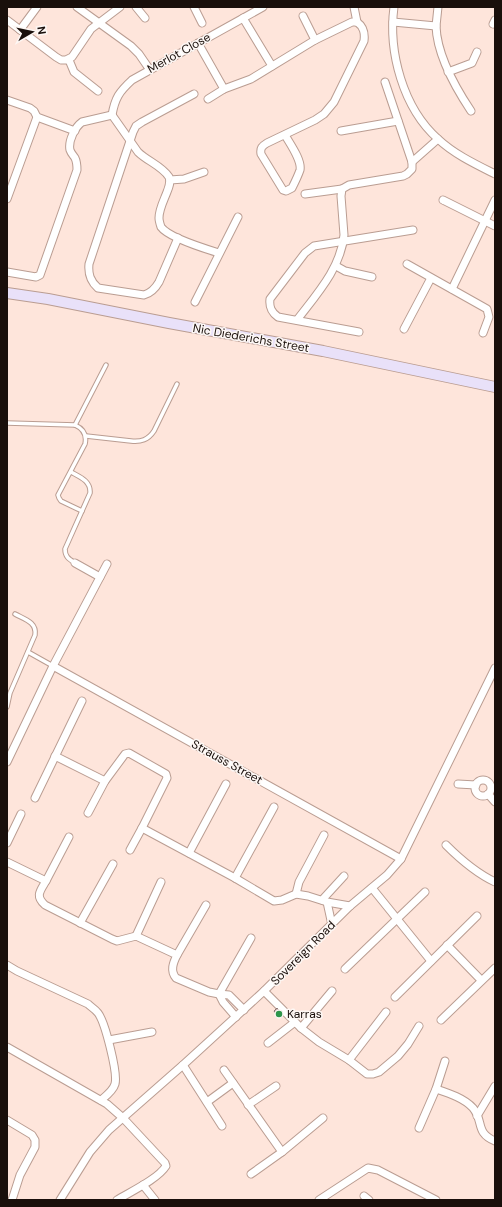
<svg xmlns="http://www.w3.org/2000/svg" width="502" height="1207" font-family="'DM Sans',sans-serif">
<rect width="100%" height="100%" fill="#fee5db"/>
<g fill="none" stroke-linecap="round" stroke-linejoin="round">
<g stroke="#ba9d92" stroke-width="5.5">
<g id="lane">
<path d="M 7,423 L 75,425 C 84,429 87,435 85,444 L 58,495 L 59,498 L 61,501 L 82,511"/>
<path d="M 75,425 L 106,365"/>
<path d="M 86,436 L 131,441 C 141,442 148,440 154,431 L 177,384"/>
<path d="M 71,472 C 80,477 91,481 90,493 L 65,549 C 65,557 69,559 75,563"/>
<path d="M 28,652 L 53,666"/>
<path d="M 7,707 L 10,693 L 35,635 C 37,622 24,619 15,614"/>
</g>
</g>
<g stroke="#ba9d92" stroke-width="9">
<g id="street">
<path d="M 77,7 L 131,46 L 139,54 L 150,70"/>
<path d="M 136,7 L 145,18"/>
<path d="M 194,7 L 202,23"/>
<path d="M 354,7 L 357,22"/>
<path d="M 394,7 C 388,52 403,108 438,139 C 454,154 475,164 495,174"/>
<path d="M 303,16 L 315,40"/>
<path d="M 243,18 L 272,66"/>
<path d="M 7,20 L 56,57 L 61,60 L 66,60 L 72,57 L 91,29 L 120,7"/>
<path d="M 393,22 L 436,26 L 438,7"/>
<path d="M 493,24 L 495,20"/>
<path d="M 436,26 C 437,56 455,87 471,111"/>
<path d="M 20,30 L 37,7"/>
<path d="M 198,43 L 224,89"/>
<path d="M 69,60 L 74,72 L 98,91"/>
<path d="M 448,72 L 472,63 L 477,52"/>
<path d="M 208,99 L 224,89 L 251,79 L 315,40 L 352,22 L 357,22 C 364,27 365,33 364,41 L 334,102 L 324,114 L 315,120 L 267,143 C 262,146 260,148 261,154 L 283,190 L 286,191 L 292,188 C 295,182 298,176 300,170 C 302,160 290,144 285,135"/>
<path d="M 7,100 L 30,108 L 34,111 L 37,117 L 75,131"/>
<path d="M 112,115 L 138,152 C 147,161 162,166 169,177 C 171,182 169,187 167,192 C 164,200 159,209 159,218 C 159,221 160,224 161,227 C 169,238 206,249 219,253"/>
<path d="M 112,115 C 115,98 119,92 132,80 L 263,7"/>
<path d="M 341,131 L 398,121"/>
<path d="M 412,162 L 438,139"/>
<path d="M 170,180 L 184,179 L 204,172"/>
<path d="M 305,194 L 342,189"/>
<path d="M 7,199 L 37,117"/>
<path d="M 443,200 L 495,226"/>
<path d="M 178,238 L 159,282 C 155,289 151,293 144,295 L 98,288 C 90,281 88,274 89,264 L 133,132 L 136,126 L 142,122 L 194,94"/>
<path d="M 407,264 L 487,309 L 489,317 L 483,333"/>
<path d="M 336,266 L 345,271 L 372,277"/>
<path d="M 7,272 L 36,277 L 40,275 L 77,170 C 77,166 77,162 75,158 C 73,155 71,153 70,150 C 68,141 75,127 82,122 L 112,115"/>
<path d="M 452,289 L 495,200"/>
<path d="M 195,302 L 238,217"/>
<path d="M 297,320 C 316,295 341,268 344,235 L 341,196 L 342,189 L 349,185 L 403,176 L 407,174 L 412,169 L 412,162 L 385,82"/>
<path d="M 404,329 L 431,278"/>
<path d="M 359,332 L 278,317 C 271,312 269,307 270,299 L 305,253 L 314,246 L 413,230"/>
<path d="M 75,563 L 100,577"/>
<path d="M 53,666 L 401,859"/>
<path d="M 55,756 L 105,781"/>
<path d="M 7,762 L 53,666 L 107,564"/>
<circle cx="483" cy="788" r="8"/>
<path d="M 458,784 L 476,785"/>
<path d="M 488,794 L 495,802"/>
<path d="M 35,798 L 82,701"/>
<path d="M 88,813 L 105,781 L 125,754 L 129,753 L 166,774 L 167,778 L 142,828 L 130,850"/>
<path d="M 142,828 L 235,878 L 274,901 L 282,900 L 296,894 L 308,896 L 327,902 L 350,906"/>
<path d="M 7,843 L 21,814"/>
<path d="M 446,845 C 461,860 476,873 495,882"/>
<path d="M 189,853 L 226,784"/>
<path d="M 7,862 L 46,881 C 40,891 35,896 45,905 L 112,939 L 117,941 L 136,936 L 177,955 C 173,963 170,971 176,978 L 209,992 L 219,994 L 229,995 L 244,1010"/>
<path d="M 235,878 L 274,807"/>
<path d="M 46,881 L 69,837"/>
<path d="M 372,888 L 431,961"/>
<path d="M 296,894 L 299,882 L 324,835"/>
<path d="M 322,900 L 344,876"/>
<path d="M 327,902 L 332,925"/>
<path d="M 80,923 L 113,864"/>
<path d="M 136,936 L 161,882"/>
<path d="M 447,945 L 481,980"/>
<path d="M 177,955 L 206,905"/>
<path d="M 7,965 L 17,971 L 88,1004 C 91,1007 95,1009 98,1013 C 105,1022 118,1073 115,1084 C 113,1091 106,1096 101,1100"/>
<path d="M 345,969 L 425,892"/>
<path d="M 264,991 L 301,1028 L 319,1042 L 349,1060 L 367,1074 L 373,1074 L 379,1072 L 398,1056 L 408,1044 L 419,1026"/>
<path d="M 219,994 L 251,938"/>
<path d="M 219,994 L 223,1002 L 236,1017"/>
<path d="M 395,997 L 477,916"/>
<path d="M 441,1020 L 495,968"/>
<path d="M 301,1028 L 332,991"/>
<path d="M 109,1040 L 152,1032"/>
<path d="M 268,1043 L 295,1022"/>
<path d="M 7,1047 L 107,1104 L 123,1118 L 165,1163 L 166,1166 C 158,1179 130,1192 117,1200"/>
<path d="M 349,1060 L 386,1012"/>
<path d="M 183,1065 L 222,1126"/>
<path d="M 224,1070 L 282,1152"/>
<path d="M 436,1089 C 448,1093 464,1098 473,1108 C 484,1121 475,1133 495,1141"/>
<path d="M 207,1102 L 233,1083"/>
<path d="M 248,1105 L 276,1086"/>
<path d="M 477,1116 L 495,1086"/>
<path d="M 7,1120 L 32,1135 L 35,1140 L 35,1147 L 20,1175 L 12,1200"/>
<path d="M 419,1128 L 436,1089 L 445,1061"/>
<path d="M 251,1174 L 282,1152 L 323,1118"/>
<path d="M 143,1185 L 155,1200"/>
<path d="M 364,1196 L 369,1200"/>
<path d="M 60,1200 L 90,1152 L 109,1130 L 183,1065 L 264,991 L 350,906 L 387,875 L 401,859 L 495,668"/>
<path d="M 319,1200 L 368,1168 L 378,1170 L 436,1200"/>
</g>
</g>
<g stroke="#ba9d92" stroke-width="12">
<path id="secondary" d="M 7,293 L 48,299 L 169,323 L 323,351 L 495,387"/>
</g>
<use href="#lane" stroke="#fff" stroke-width="3.5"/>
<use href="#street" stroke="#fff" stroke-width="7"/>
<use href="#secondary" stroke="#e9e1f9" stroke-width="10"/>
</g>
<path fill="#a98d8b" d="M 274,1011 L 280,1012 L 282,1014 L 279,1017 Z"/>
<path fill="#c4a4a2" stroke="#897371" d="M 277,1008 L 280,1012 L 277,1015 L 274,1011 Z"/>
<circle fill="#2e954b" stroke="#fdf7f4" stroke-width="1.5" cx="279" cy="1014" r="4"/>
<g text-anchor="middle" dominant-baseline="central" stroke-width="3" stroke-linejoin="round" paint-order="stroke">
<g font-size="12" fill="#190f0b" stroke="#fdf7f4">
<text transform="translate(179 53) rotate(-29)">Merlot Close</text>
<text transform="translate(251 338) rotate(10)">Nic Diederichs Street</text>
<text transform="translate(227 762) rotate(29)">Strauss Street</text>
<text transform="translate(303 953) rotate(-45)">Sovereign Road</text>
</g>
<g font-size="12" fill="#190f0b" stroke="#fdf7f4" text-anchor="start">
<text x="287" y="1014">Karras</text>
</g>
</g>
<rect width="502" height="1207" fill="none" stroke="#190f0b" stroke-width="16"/>
<g transform="translate(32 32) rotate(81)" stroke="#fdf7f4" stroke-width="3" paint-order="stroke">
<path d="M0-3L7 15L0 10L-7 15Z" fill="#190f0b"/>
<text y="-6" font-size="11" font-weight="bold" text-anchor="middle" fill="#190f0b">N</text>
</g>
</svg>
